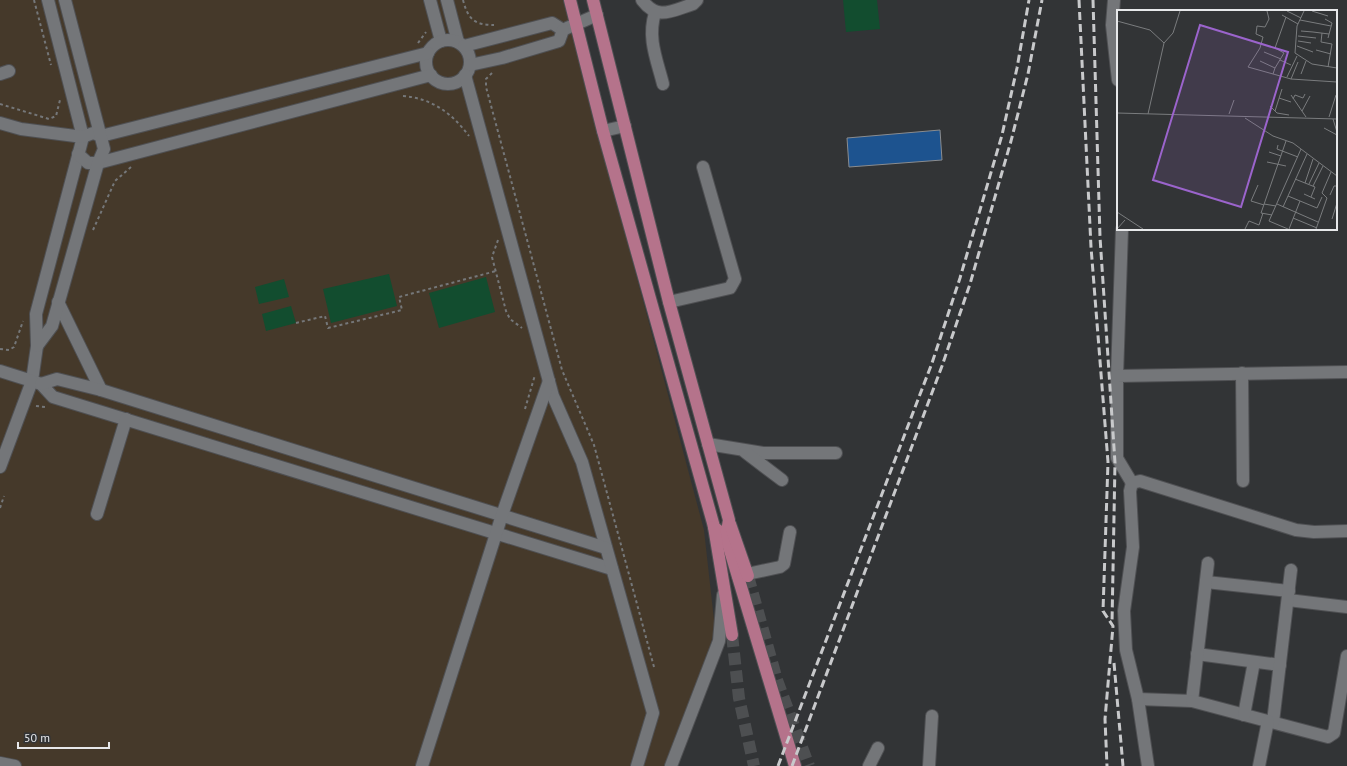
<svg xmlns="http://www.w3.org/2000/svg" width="1347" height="766" font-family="'PT Sans',sans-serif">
<rect width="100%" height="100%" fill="#323436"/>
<path fill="#45392a" d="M 0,0 L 563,0 L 704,530 L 715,629 L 675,766 L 0,766 Z"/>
<g fill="#124d2f">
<path d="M 843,0 L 877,0 L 880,29 L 846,32 Z"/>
<path d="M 389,274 L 397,306 L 331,323 L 323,289 Z"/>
<path d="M 486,277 L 495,312 L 439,328 L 429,293 Z"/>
<path d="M 284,279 L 289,297 L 259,304 L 255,287 Z"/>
<path d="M 291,306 L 296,323 L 266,331 L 262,314 Z"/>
</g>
<path fill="#1d538f" stroke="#8a8c8f" d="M 940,130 L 942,160 L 849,167 L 847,138 Z"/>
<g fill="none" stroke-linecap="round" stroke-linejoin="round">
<g stroke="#4d4f51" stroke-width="12" stroke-dasharray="12 6" stroke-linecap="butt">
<path d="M 748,576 L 777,680 L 809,766"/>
<path d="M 732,635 L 739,698 L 754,766"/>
</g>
<g stroke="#4f5053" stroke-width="14">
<g id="minor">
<path d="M 48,0 L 83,137 L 36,314 L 37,346 L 32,381 L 41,384 L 53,397 L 612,569"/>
<path d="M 430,0 L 441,41"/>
<path d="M 447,0 L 458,42"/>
<path d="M 642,0 C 658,21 671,11 693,4 L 697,0"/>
<path d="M 1114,0 L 1112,25 L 1118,80"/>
<path d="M 655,13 C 647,38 657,60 663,84"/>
<path d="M 567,28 L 597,15"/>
<circle cx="448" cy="62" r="22"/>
<path d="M 464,46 L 552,23 L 563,30"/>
<path d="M 470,65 L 502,58 L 559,41 L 563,30"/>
<path d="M 0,74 L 9,71"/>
<path d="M 465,75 L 553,396 L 582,462 L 653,713 L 637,766"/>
<path d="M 0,123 L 21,129 L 83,137 L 93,133 L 101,136 L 428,53"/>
<path d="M 603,131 L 625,126"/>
<path d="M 78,154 L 88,163 L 98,163 L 431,75"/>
<path d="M 58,302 L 101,390"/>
<path d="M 669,302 L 730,288 L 735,279 L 703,167"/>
<path d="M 37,346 L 52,326 L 98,163 L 104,149 L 65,0"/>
<path d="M 0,371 L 32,381 L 0,467"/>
<path d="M 1242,373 L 1243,481"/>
<path d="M 1117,376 L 1122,229"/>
<path d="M 41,384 L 57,379 L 101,390 L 606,548"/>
<path d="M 708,444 L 763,453 L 836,453"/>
<path d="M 745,452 L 782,480"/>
<path d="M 1132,483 L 1117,458 L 1117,376 L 1347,372"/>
<path d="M 97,514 L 126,419"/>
<path d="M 738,576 L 780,567 L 784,564 L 790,532"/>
<path d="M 1206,582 L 1289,591"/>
<path d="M 1288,600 L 1347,607"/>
<path d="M 1197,654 L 1280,665"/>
<path d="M 1138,699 L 1192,701 L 1208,563"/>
<path d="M 1192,701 L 1328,737 L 1334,733 L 1347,656"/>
<path d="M 1244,715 L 1254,662"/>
<path d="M 1273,722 L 1291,570"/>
<path d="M 0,763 L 15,766"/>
<path d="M 422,766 L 502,515 L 549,381"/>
<path d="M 671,766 L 719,641 L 723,595"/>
<path d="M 869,766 L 878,748"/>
<path d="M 929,766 L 932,716"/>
<path d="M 1148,766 L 1138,699 L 1126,650 L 1124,611 L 1133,547 L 1130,491 L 1132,483 L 1140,481 L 1296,530 L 1314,532 L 1347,531"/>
<path d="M 1259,766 L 1268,721"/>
</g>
</g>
<g stroke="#4f5053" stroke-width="14">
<g id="major">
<path d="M 570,0 L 603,131 L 713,523 L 714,527 L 726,537"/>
<path d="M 593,0 L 669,302 L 729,520 L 726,537 L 795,766"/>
<path d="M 730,524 L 748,576"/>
<path d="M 714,527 L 732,635"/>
</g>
</g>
<g stroke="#757779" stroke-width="2" stroke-dasharray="3 3" stroke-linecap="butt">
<path d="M 34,0 L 51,65"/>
<path d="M 463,0 C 468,19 474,25 494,25"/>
<path d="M 418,43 L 426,32"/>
<path d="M 492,73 L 486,79 L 486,87 L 562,370 L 594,445 L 654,667"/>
<path d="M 403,96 C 431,98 452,113 469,136"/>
<path d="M 0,104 L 49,119 L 56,116 L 60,100"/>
<path d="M 93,230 L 115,181 L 131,167"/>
<path d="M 498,240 L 492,257 L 506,311 L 510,319 L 522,328"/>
<path d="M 296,323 L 325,316 L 328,328 L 402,310 L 399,297 L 496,271"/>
<path d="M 0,349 L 9,350 L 14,347 L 23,321"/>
<path d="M 36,406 L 45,407"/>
<path d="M 525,409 L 535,375"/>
<path d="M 0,508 L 4,496"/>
</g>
<use href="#minor" stroke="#747679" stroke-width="12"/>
<use href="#major" stroke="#b5738b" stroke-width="12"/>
<g stroke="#c8c9cb" stroke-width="3" stroke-dasharray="8 4" stroke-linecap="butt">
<path d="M 1079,0 L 1091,247 L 1108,462 L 1103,611 L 1113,626 L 1105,719 L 1107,766"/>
<path d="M 1093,0 L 1100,237 L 1115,463 L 1112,623"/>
<path d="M 1114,663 L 1123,766"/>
<path d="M 778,766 L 932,363 L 960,278 L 1002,135 L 1017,68 L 1029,0"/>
<path d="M 792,766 L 942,366 L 970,284 L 1011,141 L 1028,74 L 1042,0"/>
</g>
</g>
<g transform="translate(1117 10)">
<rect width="220" height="220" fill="#323436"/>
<path fill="none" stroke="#7a7c7e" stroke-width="1" d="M 150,1 L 152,9 L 148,17 L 140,16 L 139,24 L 146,27 L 143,38 L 131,57 L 174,69 L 220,72M 170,1 L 184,8M 187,1 L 180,16 L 178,43 L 195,54 L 220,58M 195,1 L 211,6M 165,5 L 181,14M 208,9 L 215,13 L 211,28M 183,10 L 214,16M 0,11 L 33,20 L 47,33M 184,21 L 196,22M 196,22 L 212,24M 205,23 L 204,32 L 215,34 L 211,57M 181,26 L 199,28M 181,31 L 194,33M 180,36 L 196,42M 199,40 L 214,44M 147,42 L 164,49M 163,50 L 174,55M 143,51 L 158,58 L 156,64M 158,58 L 167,43 L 158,38 L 169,7M 184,64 L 189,51M 170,67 L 180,46M 174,69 L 181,52M 174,85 L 189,107M 162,88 L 174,92M 176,89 L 178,85 L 186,88 L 188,84M 153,96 L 160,103 L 172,105M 158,101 L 165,79M 185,101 L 193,86M 0,103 L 220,109M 31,104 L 47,33 L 56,23 L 63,1M 112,104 L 117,90M 212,107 L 219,85M 128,108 L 156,126 L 176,133 L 220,166M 216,109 L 220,122M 207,118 L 220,125M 161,135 L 160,139 L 181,147M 152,142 L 164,146M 150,152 L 169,156M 178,169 L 198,177 L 194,187M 188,173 L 196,149M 192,174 L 202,153M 141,175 L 134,191 L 147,195M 196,176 L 206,156M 187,184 L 198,189M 213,185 L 217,176 L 220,176M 171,186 L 200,198 L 205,187M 147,194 L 159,196M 160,194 L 201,212M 166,197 L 190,144M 0,202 L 26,219M 155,205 L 144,203 L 169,131M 176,208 L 200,218M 215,209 L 220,193M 0,219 L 8,210M 128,219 L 132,211 L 142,215 L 146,203M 171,219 L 152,211 L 184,139M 172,219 L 183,191M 199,219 L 210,188 L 205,183 L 214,162"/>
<path fill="#9b64cc" fill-opacity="0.15" stroke="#9b64cc" stroke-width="2" d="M 83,15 L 171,42 L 124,197 L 36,170 Z"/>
<rect width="220" height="220" fill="none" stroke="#e7e8ea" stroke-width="2"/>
</g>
<path d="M18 742v6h91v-6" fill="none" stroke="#e7e8ea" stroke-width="2"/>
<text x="24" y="742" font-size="12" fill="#e7e8ea" stroke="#323436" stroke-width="3" paint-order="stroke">50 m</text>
</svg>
